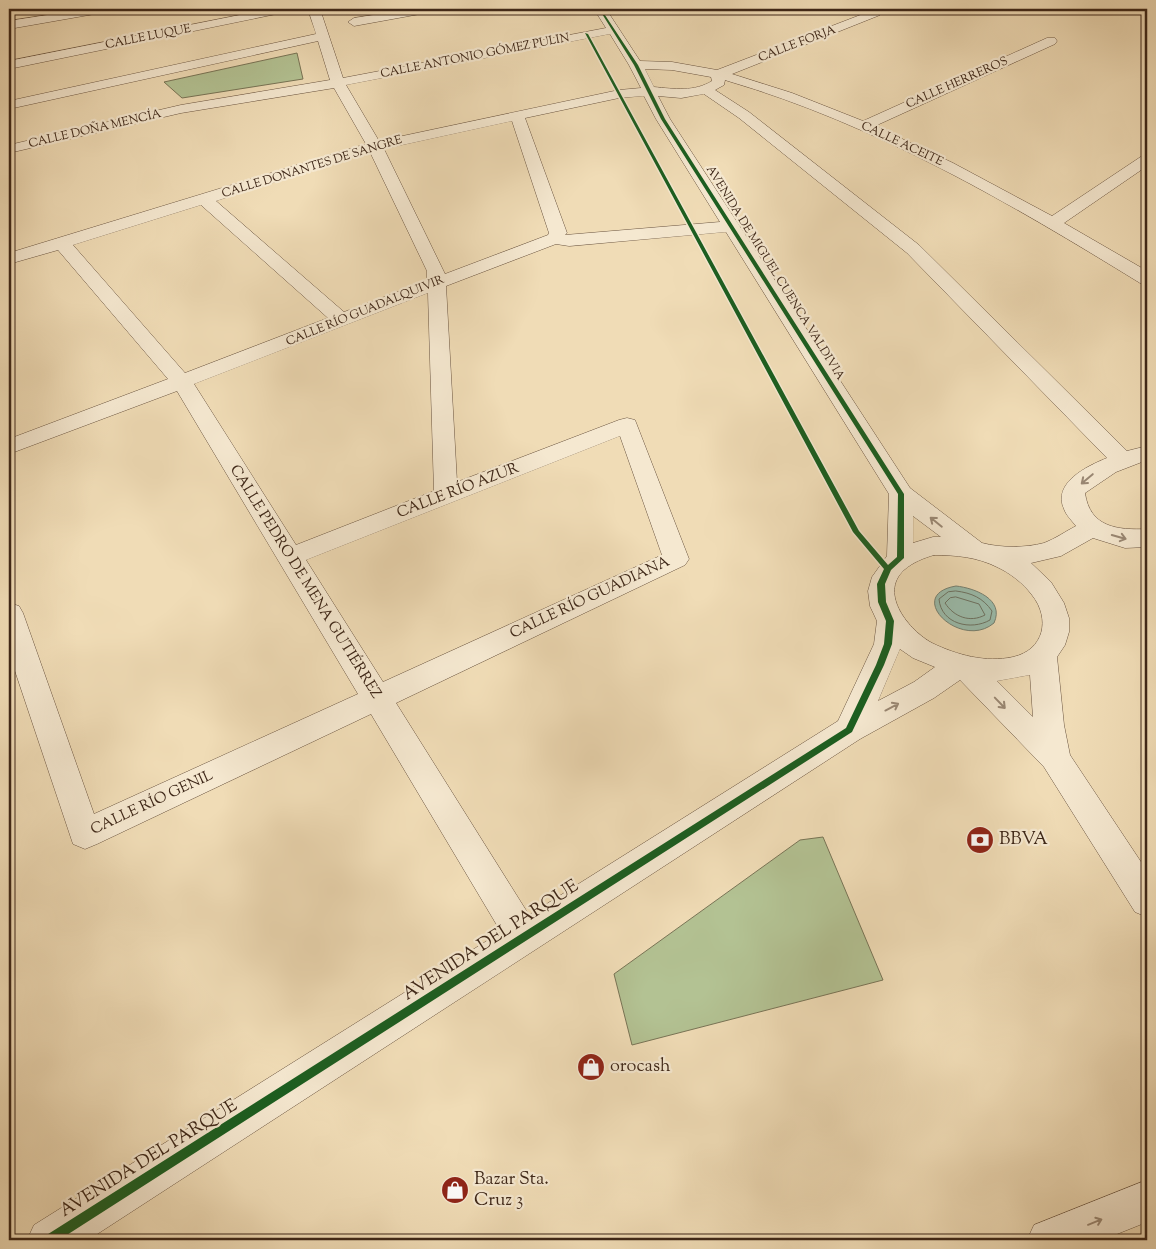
<svg xmlns="http://www.w3.org/2000/svg" width="1156" height="1249" font-family="'Sorts Mill Goudy',serif">
<rect width="100%" height="100%" fill="#f0dcb6"/>
<filter id="stains"><feTurbulence type="fractalNoise" baseFrequency=".004" numOctaves="4"/><feColorMatrix values="0 0 0 0 .2 0 0 0 0 .09 0 0 0 0 .02 0 0 0 .5 -.17"/></filter>
<radialGradient id="worn" r=".72"><stop offset=".6" stop-color="#630" stop-opacity="0"/><stop offset="1" stop-color="#630" stop-opacity=".3"/></radialGradient>
<g fill="#b3c293" stroke="#787456">
<path d="M 297,53 L 303,79 L 182,98 L 164,82 Z"/>
<path d="M 823,837 L 883,980 L 632,1045 L 614,974 L 800,840 Z"/>
</g>
<path fill="#9abcac" stroke="#758071" d="M 956,586 C 974,588 1005,599 994,623 C 961,651 903,595 956,586 Z"/>
<g fill="none" stroke-linecap="round" stroke-linejoin="round">
<g stroke="#6c7262" stroke-width="1">
<path d="M 956,591 C 972,593 983,598 992,611 L 990,620 C 971,631 941,624 939,599 L 948,592 Z"/>
<path d="M 956,597 L 979,604 L 985,615 C 970,623 954,617 945,603 L 950,598 Z"/>
</g>
<g stroke="#6a5440" stroke-width="1">
<g id="minor">
<path d="M 86,9 L 112,9 L 106,12 L 9,29 L 9,21 Z"/>
<path d="M 270,9 L 292,9 L 286,12 L 9,69 L 9,61 Z"/>
<path d="M 308,9 L 320,9 L 343,78 L 606,28 L 594,9 L 606,9 L 640,61 L 672,62 L 717,70 L 876,9 L 882,13 L 880,15 L 732,74 L 792,93 L 863,121 L 1047,38 L 1055,38 L 1057,41 L 1055,44 L 875,126 L 953,163 L 1052,216 L 1142,156 L 1147,154 L 1147,166 L 1064,223 L 1147,271 L 1147,285 L 1140,283 C 1010,203 875,124 728,81 L 725,80 L 724,85 L 715,90 L 749,112 L 919,245 L 1127,451 L 1147,446 L 1147,460 L 1116,472 L 1085,493 C 1090,528 1118,530 1147,529 L 1147,547 L 1125,548 L 1093,538 L 1061,556 L 1031,563 L 1051,582 L 1064,603 L 1069,618 L 1069,632 L 1065,645 L 1057,657 L 1064,725 L 1070,755 L 1147,871 L 1147,917 L 1135,912 L 1044,767 L 960,680 L 934,698 L 860,739 L 88,1240 L 27,1240 L 34,1225 L 501,932 L 371,714 L 97,844 L 85,849 L 73,844 L 9,653 L 9,603 L 19,606 L 23,613 L 94,814 L 358,694 L 177,391 L 9,454 L 9,439 L 168,379 L 58,250 L 9,264 L 9,253 L 366,144 L 334,88 L 181,113 L 9,153 L 9,145 L 181,105 L 330,80 L 318,41 L 9,109 L 9,101 L 316,34 ZM 610,34 L 629,65 L 641,88 L 619,90 L 379,141 L 346,85 ZM 645,69 L 672,70 L 711,77 L 712,81 C 694,92 675,89 654,87 ZM 704,94 L 739,118 L 907,253 L 1107,458 C 1087,466 1052,483 1064,509 C 1066,515 1072,521 1076,526 C 1066,531 1055,539 1044,543 C 1025,548 1001,548 982,543 L 910,488 L 670,119 L 658,96 L 681,98 ZM 644,96 L 656,119 L 720,222 L 565,235 L 567,233 L 525,118 L 619,98 ZM 512,121 L 549,233 L 548,235 L 445,274 L 384,149 ZM 370,152 L 427,271 L 427,281 L 344,312 L 216,201 ZM 201,205 L 328,318 L 185,373 L 73,245 ZM 726,232 L 889,494 L 887,556 L 872,577 L 868,591 L 870,606 L 877,621 L 874,644 L 838,721 L 529,915 L 396,703 L 685,565 L 689,559 L 635,420 L 627,418 L 619,420 L 457,482 L 446,286 L 556,244 L 569,246 ZM 428,293 L 434,491 L 296,545 L 194,384 ZM 620,436 L 662,555 L 383,682 L 306,560 ZM 913,516 L 941,537 L 933,537 L 913,543 ZM 934,555 C 956,555 977,557 997,567 C 1010,573 1023,583 1032,595 C 1051,619 1044,650 1013,657 C 986,663 957,655 932,643 C 910,631 878,594 904,570 C 913,562 924,558 934,555 ZM 900,649 L 913,658 L 935,667 L 914,682 L 878,701 ZM 1030,675 L 1033,717 L 997,681 Z"/>
<path d="M 412,9 L 437,9 L 431,12 L 354,26 L 348,22 L 354,18 Z"/>
<path d="M 1147,1180 L 1147,1222 L 1102,1240 L 1027,1240 L 1034,1225 Z"/>
</g>
</g>
<use href="#minor" fill="#f5e8d0" fill-rule="evenodd"/>
<g stroke="#f5e8d0" stroke-width="3">
<path id="cycleway" d="M 599,9 L 601,9 L 638,65 L 665,119 L 904,494 L 904,558 L 891,570 L 885,584 L 886,602 L 894,621 L 892,644 L 884,665 L 852,732 L 59,1240 L 43,1240 L 45,1236 L 846,728 L 876,665 L 884,644 L 886,621 L 878,602 L 877,584 L 884,569 L 853,532 L 585,33 L 588,34 L 859,531 L 888,565 L 897,557 L 898,494 L 661,119 L 634,65 Z"/>
</g>
<use href="#cycleway" fill="#1b5e20" fill-rule="evenodd"/>
</g>
<defs><path id="oneway-shaft" d="M-6 0H5M1.5-3L5.5 0L1.5 3" fill="none" stroke-width="1.6" stroke-linecap="round" stroke-linejoin="round" transform="scale(1.25)"/></defs>
<g stroke="#9a8874">
<use href="#oneway-shaft" transform="translate(1087 479) rotate(140)"/>
<use href="#oneway-shaft" transform="translate(936 522) rotate(-141)"/>
<use href="#oneway-shaft" transform="translate(1119 537) rotate(16)"/>
<use href="#oneway-shaft" transform="translate(1000 703) rotate(46)"/>
<use href="#oneway-shaft" transform="translate(892 707) rotate(-28)"/>
<use href="#oneway-shaft" transform="translate(1095 1222) rotate(-22)"/>
</g>
<defs>
<g id="bank-disc" transform="scale(1.4375)"><circle r="9.5" fill="#8f2418" stroke="#f5e8d0"/><path d="M-6-4H6V4H-6ZM0-2.3a2.3 2.3 0 1 0 0 4.6a2.3 2.3 0 1 0 0-4.6Z" fill="#fff"/></g>
<g id="shop-disc" transform="scale(1.4375)"><circle r="9.5" fill="#8f2418" stroke="#f5e8d0"/><path d="M-5-2.5h2.3a2.7 3.5 0 0 1 5.4 0H5L5.5 6h-11ZM-1.5-2.5h3a1.5 2.3 0 0 0-3 0Z" fill="#fff"/></g>
</defs>
<g fill-rule="evenodd">
<use href="#bank-disc" x="980" y="840"/>
<use href="#shop-disc" x="591" y="1067"/>
<use href="#shop-disc" x="455" y="1190"/>
</g>
<g text-anchor="middle" dominant-baseline="central" stroke-width="4.5" stroke-linejoin="round" paint-order="stroke">
<g font-size="12" fill="#3e2718" stroke="#f5e8d0">
<text transform="translate(148 37) rotate(-11)">CALLE LUQUE</text>
<text transform="translate(797 44) rotate(-21)">CALLE FORJA</text>
<text transform="translate(475 56) rotate(-11)">CALLE ANTONIO GÓMEZ PULIN</text>
<text transform="translate(957 83) rotate(-24)">CALLE HERREROS</text>
<text transform="translate(95 129) rotate(-13)">CALLE DOÑA MENCÍA</text>
<text transform="translate(902 144) rotate(25)">CALLE ACEITE</text>
<text transform="translate(312 167) rotate(-17)">CALLE DONANTES DE SANGRE</text>
<text transform="translate(775 273) rotate(58)">AVENIDA DE MIGUEL CUENCA VALDIVIA</text>
<text transform="translate(365 311) rotate(-22)">CALLE RÍO GUADALQUIVIR</text>
</g>
<g font-size="15" fill="#3e2718" stroke="#f5e8d0">
<text transform="translate(458 491) rotate(-21)">CALLE RÍO AZUR</text>
<text transform="translate(305 582) rotate(58)">CALLE PEDRO DE MENA GUTIÉRREZ</text>
<text transform="translate(590 598) rotate(-25)">CALLE RÍO GUADIANA</text>
<text transform="translate(152 803) rotate(-25)">CALLE RÍO GENIL</text>
</g>
<g font-size="18" fill="#3e2718" stroke="#f5e8d0" text-anchor="start">
<text x="999" y="840">BBVA</text>
<text x="610" y="1067">orocash</text>
<text x="474" y="1180">Bazar Sta.<tspan x="474" dy="21">Cruz 3</tspan></text>
</g>
<g font-size="18" fill="#3e2718" stroke="#f5e8d0">
<text transform="translate(491 941) rotate(-33)">AVENIDA DEL PARQUE</text>
<text transform="translate(149 1159) rotate(-32)">AVENIDA DEL PARQUE</text>
</g>
</g>
<rect width="1156" height="1249" fill="none" stroke="#f0dcb6" stroke-width="30"/>
<rect x="10" y="10" width="1136" height="1229" fill="none" stroke="#3e2718" stroke-width="2.5"/>
<rect x="15" y="15" width="1126" height="1219" fill="none" stroke="#3e2718"/>
<rect width="100%" height="100%" filter="url(#stains)"/>
<rect width="100%" height="100%" fill="url(#worn)"/>
</svg>
